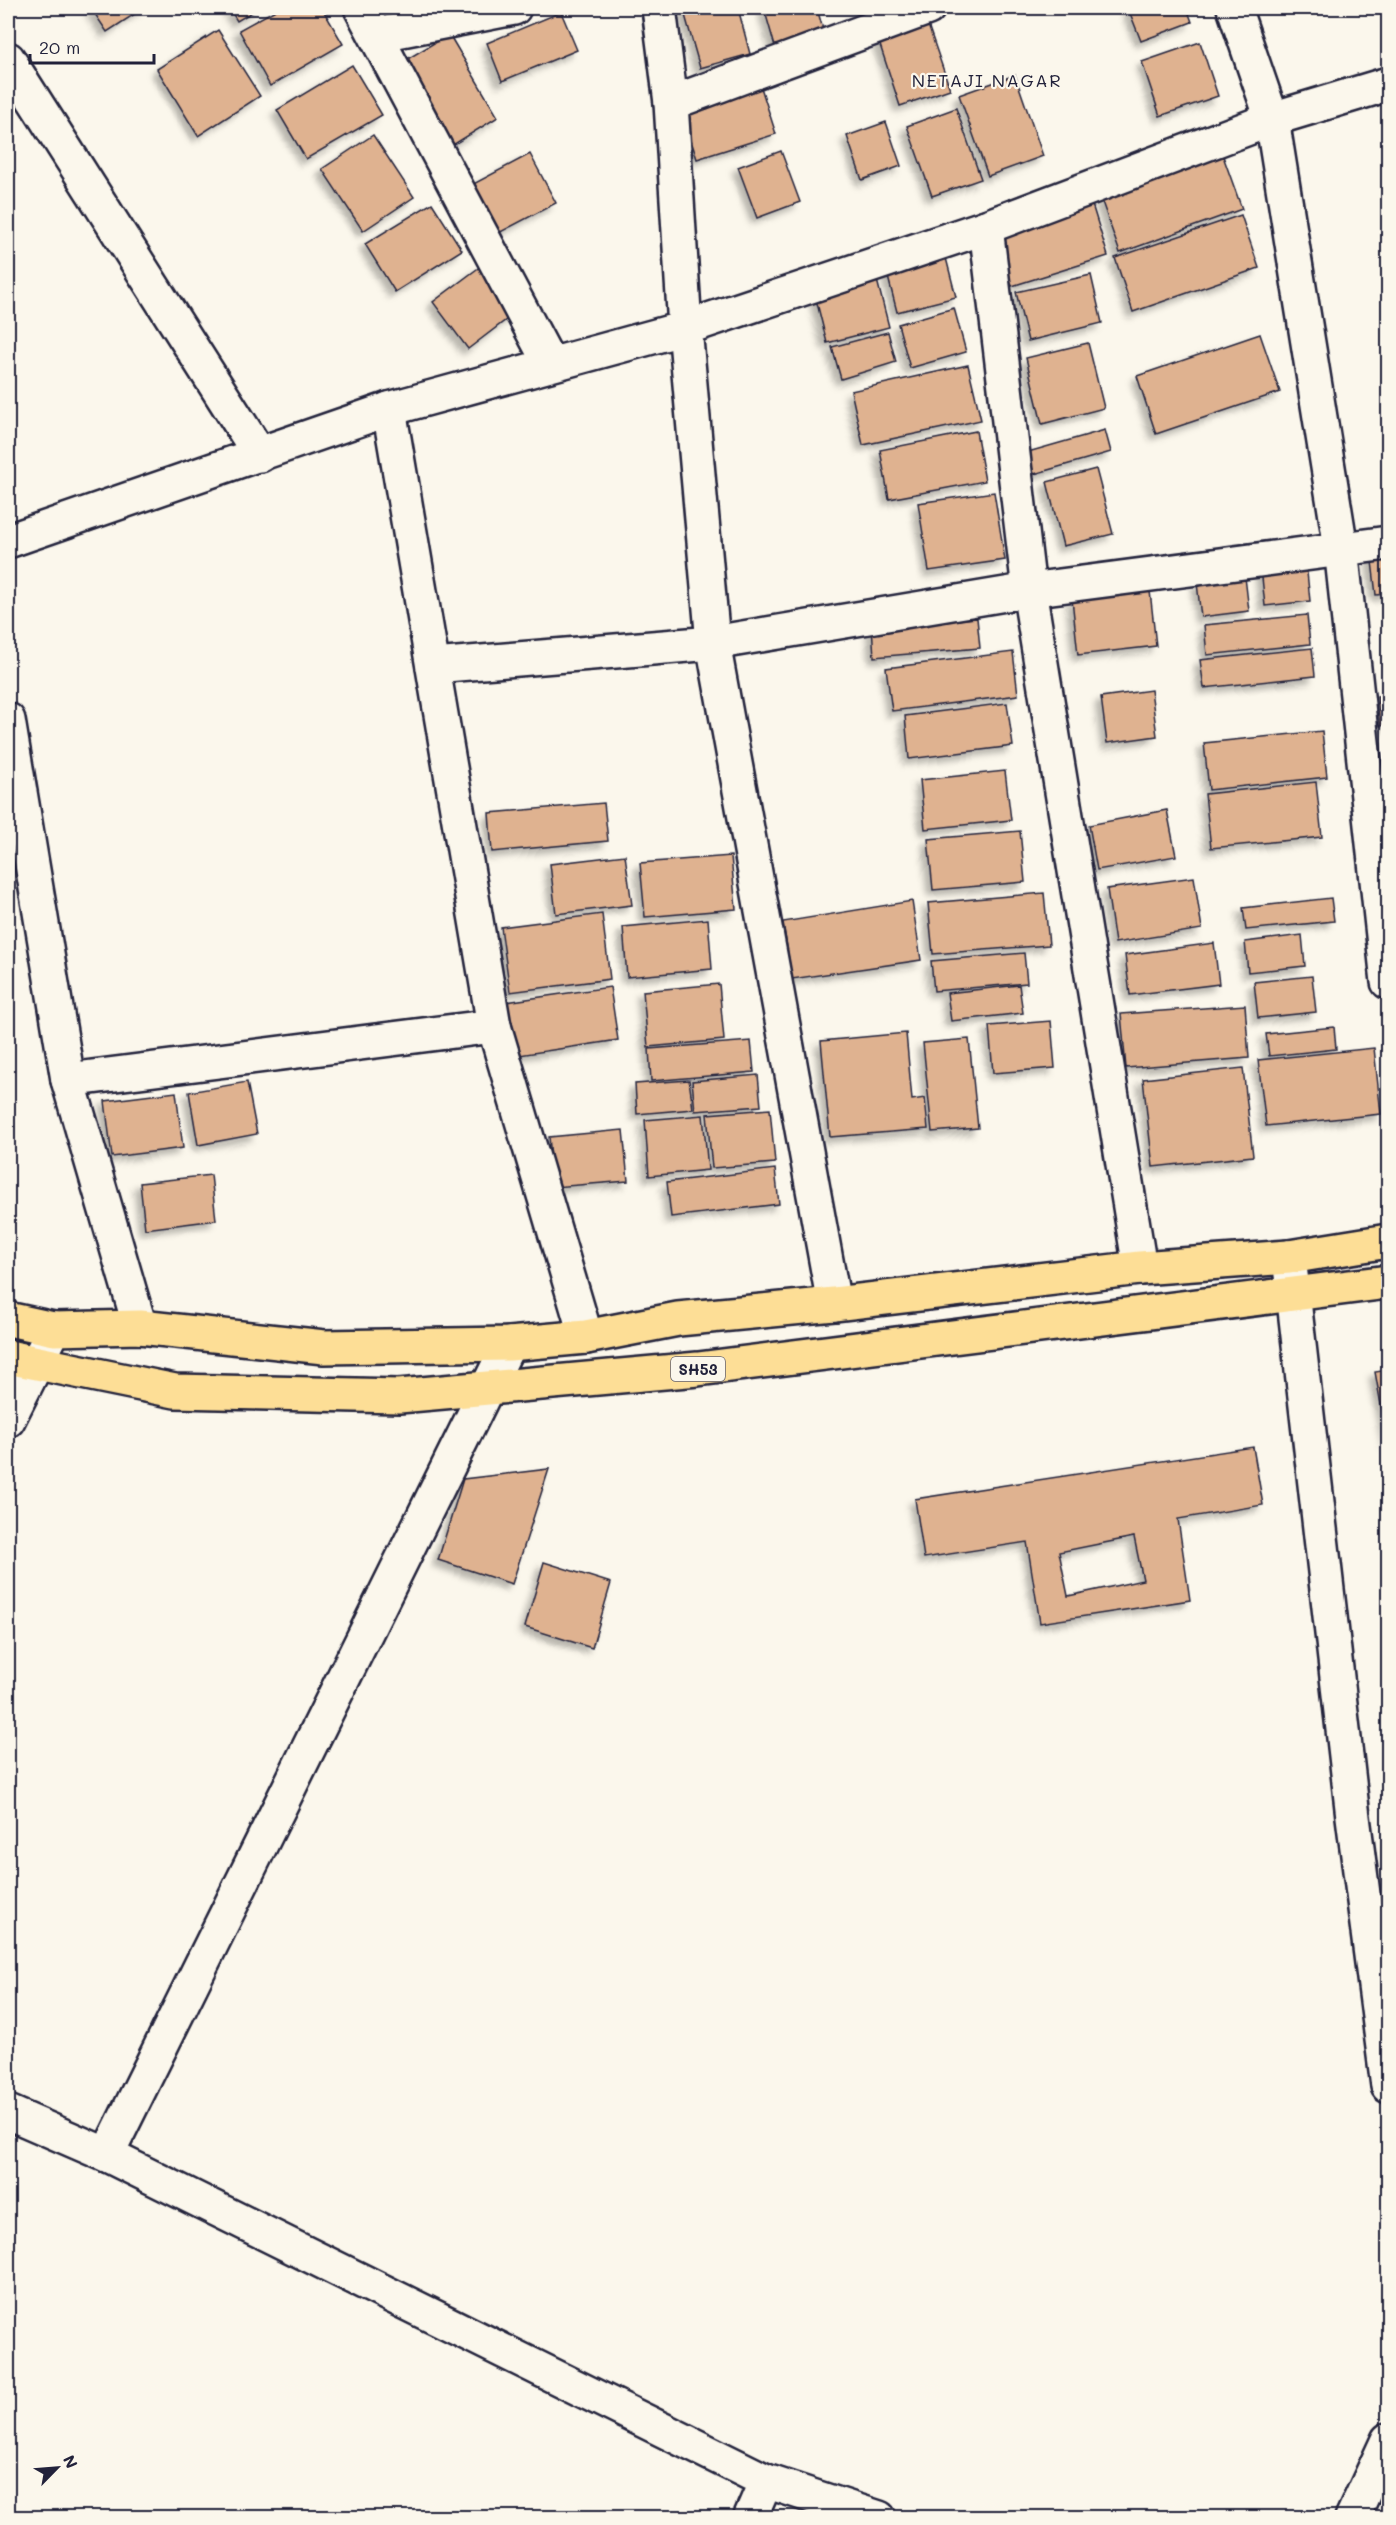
<svg xmlns="http://www.w3.org/2000/svg" width="1396" height="2525" font-family="Mali,sans-serif">
<defs>
<filter id="shadow"><feDropShadow dx="-5.5" dy="5.5" stdDeviation="3" flood-color="#0004"/></filter>
</defs>
<rect width="100%" height="100%" fill="#fbf7ec"/>
<filter id="ink" filterUnits="userSpaceOnUse"><feTurbulence type="fractalNoise" baseFrequency=".0167" numOctaves="2"/><feDisplacementMap in="SourceGraphic" scale="12" xChannelSelector="R" yChannelSelector="G"/><feConvolveMatrix kernelMatrix="1 2 1 2 8 2 1 2 1" color-interpolation-filters="sRGB"/></filter>
<g filter="url(#ink)">
<g fill="#dfb290" stroke="#22223b" stroke-width="1.5" fill-rule="evenodd" filter="url(#shadow)">
<path d="M 91,8 L 144,8 L 107,32 Z"/>
<path d="M 229,8 L 259,8 L 237,21 Z"/>
<path d="M 279,8 L 322,8 L 343,44 L 270,86 L 239,30 Z"/>
<path d="M 683,8 L 738,8 L 750,54 L 700,68 Z"/>
<path d="M 764,8 L 817,8 L 825,37 L 776,50 Z"/>
<path d="M 1128,8 L 1187,8 L 1192,22 L 1141,41 Z"/>
<path d="M 561,12 L 577,50 L 502,81 L 487,43 Z"/>
<path d="M 927,22 L 950,89 L 900,106 L 878,39 Z"/>
<path d="M 218,30 L 260,96 L 198,136 L 157,69 Z"/>
<path d="M 449,34 L 498,117 L 448,148 L 399,64 Z"/>
<path d="M 1200,42 L 1218,96 L 1160,116 L 1142,62 Z"/>
<path d="M 352,65 L 382,115 L 306,159 L 277,110 Z"/>
<path d="M 1015,75 L 1043,156 L 988,176 L 959,95 Z"/>
<path d="M 758,78 L 776,134 L 697,159 L 679,103 Z"/>
<path d="M 956,108 L 981,179 L 932,196 L 907,126 Z"/>
<path d="M 886,122 L 901,166 L 862,180 L 847,136 Z"/>
<path d="M 373,135 L 414,197 L 363,231 L 322,169 Z"/>
<path d="M 781,151 L 800,202 L 757,218 L 738,167 Z"/>
<path d="M 530,154 L 556,203 L 489,238 L 464,189 Z"/>
<path d="M 1223,156 L 1242,209 L 1120,253 L 1101,199 Z"/>
<path d="M 1090,198 L 1108,256 L 1012,286 L 995,228 Z"/>
<path d="M 432,203 L 462,250 L 395,292 L 365,244 Z"/>
<path d="M 1241,215 L 1259,268 L 1133,312 L 1115,258 Z"/>
<path d="M 945,254 L 956,297 L 897,312 L 886,269 Z"/>
<path d="M 481,266 L 515,313 L 468,349 L 433,302 Z"/>
<path d="M 1091,275 L 1102,323 L 1028,341 L 1016,292 Z"/>
<path d="M 877,280 L 889,327 L 827,343 L 815,295 Z"/>
<path d="M 954,308 L 966,352 L 910,368 L 898,324 Z"/>
<path d="M 888,332 L 896,362 L 841,379 L 832,347 Z"/>
<path d="M 1260,334 L 1280,392 L 1156,434 L 1137,376 Z"/>
<path d="M 1088,343 L 1104,408 L 1042,424 L 1026,358 Z"/>
<path d="M 968,365 L 981,420 L 863,445 L 851,391 Z"/>
<path d="M 1105,430 L 1111,452 L 1034,474 L 1028,452 Z"/>
<path d="M 976,431 L 985,481 L 889,499 L 880,450 Z"/>
<path d="M 1096,469 L 1113,534 L 1063,546 L 1047,482 Z"/>
<path d="M 994,492 L 1005,560 L 929,571 L 918,503 Z"/>
<path d="M 1388,552 L 1388,594 L 1376,595 L 1371,553 Z"/>
<path d="M 1306,563 L 1310,601 L 1265,606 L 1261,568 Z"/>
<path d="M 1245,577 L 1249,611 L 1201,617 L 1197,583 Z"/>
<path d="M 1150,591 L 1156,646 L 1078,655 L 1072,599 Z"/>
<path d="M 1307,615 L 1310,644 L 1207,655 L 1204,625 Z"/>
<path d="M 977,618 L 980,648 L 874,657 L 872,627 Z"/>
<path d="M 1312,648 L 1315,676 L 1204,688 L 1200,660 Z"/>
<path d="M 1013,652 L 1018,695 L 892,711 L 886,668 Z"/>
<path d="M 1151,690 L 1157,736 L 1107,743 L 1101,697 Z"/>
<path d="M 1388,694 L 1388,725 L 1380,726 L 1377,696 Z"/>
<path d="M 1007,703 L 1013,746 L 909,759 L 905,716 Z"/>
<path d="M 1322,731 L 1327,777 L 1209,790 L 1204,743 Z"/>
<path d="M 1005,771 L 1011,820 L 925,829 L 920,780 Z"/>
<path d="M 1316,782 L 1322,837 L 1211,848 L 1205,794 Z"/>
<path d="M 604,803 L 608,841 L 492,852 L 489,813 Z"/>
<path d="M 1167,810 L 1176,856 L 1097,870 L 1089,825 Z"/>
<path d="M 1020,831 L 1025,882 L 933,890 L 928,839 Z"/>
<path d="M 625,855 L 632,905 L 556,914 L 550,864 Z"/>
<path d="M 731,856 L 736,909 L 645,917 L 640,863 Z"/>
<path d="M 1194,877 L 1202,929 L 1115,943 L 1107,889 Z"/>
<path d="M 1044,893 L 1049,945 L 933,954 L 928,903 Z"/>
<path d="M 1331,898 L 1334,921 L 1246,930 L 1243,908 Z"/>
<path d="M 912,901 L 921,960 L 792,979 L 783,922 Z"/>
<path d="M 602,914 L 610,979 L 510,992 L 501,927 Z"/>
<path d="M 708,919 L 712,969 L 627,977 L 623,927 Z"/>
<path d="M 1302,935 L 1305,966 L 1248,972 L 1245,942 Z"/>
<path d="M 1214,943 L 1219,984 L 1130,995 L 1125,955 Z"/>
<path d="M 1024,953 L 1027,983 L 934,991 L 931,961 Z"/>
<path d="M 1312,976 L 1316,1012 L 1258,1018 L 1254,982 Z"/>
<path d="M 719,984 L 724,1040 L 648,1047 L 643,991 Z"/>
<path d="M 1019,985 L 1023,1013 L 951,1021 L 947,993 Z"/>
<path d="M 610,987 L 618,1040 L 513,1056 L 506,1002 Z"/>
<path d="M 1245,1005 L 1249,1058 L 1126,1068 L 1121,1014 Z"/>
<path d="M 1051,1021 L 1055,1068 L 993,1073 L 989,1026 Z"/>
<path d="M 1334,1027 L 1336,1049 L 1269,1056 L 1266,1034 Z"/>
<path d="M 906,1033 L 912,1100 L 925,1098 L 928,1129 L 830,1137 L 821,1041 Z"/>
<path d="M 969,1039 L 978,1128 L 932,1132 L 923,1043 Z"/>
<path d="M 751,1041 L 754,1072 L 651,1081 L 649,1049 Z"/>
<path d="M 1374,1048 L 1381,1114 L 1266,1126 L 1258,1060 Z"/>
<path d="M 1243,1068 L 1253,1156 L 1153,1167 L 1143,1079 Z"/>
<path d="M 758,1075 L 761,1106 L 695,1111 L 692,1081 Z"/>
<path d="M 689,1080 L 693,1109 L 637,1114 L 635,1084 Z"/>
<path d="M 247,1082 L 257,1134 L 198,1145 L 189,1092 Z"/>
<path d="M 176,1092 L 183,1148 L 112,1157 L 105,1101 Z"/>
<path d="M 770,1109 L 775,1163 L 712,1168 L 707,1114 Z"/>
<path d="M 703,1115 L 708,1170 L 649,1176 L 645,1120 Z"/>
<path d="M 623,1130 L 628,1181 L 554,1187 L 549,1137 Z"/>
<path d="M 775,1169 L 779,1204 L 671,1217 L 667,1182 Z"/>
<path d="M 211,1175 L 216,1220 L 145,1229 L 140,1183 Z"/>
<path d="M 1388,1370 L 1388,1443 L 1375,1372 Z"/>
<path d="M 1253,1447 L 1263,1505 L 1178,1519 L 1190,1600 L 1040,1623 L 1027,1542 L 924,1558 L 915,1499 ZM 1134,1537 L 1143,1580 L 1068,1596 L 1059,1552 Z"/>
<path d="M 549,1469 L 512,1584 L 438,1560 L 463,1479 Z"/>
<path d="M 544,1562 L 611,1583 L 592,1648 L 525,1627 Z"/>
</g>
<g fill="none" stroke-linecap="round" stroke-linejoin="round">
<g stroke="#22223b" stroke-width="38">
<g id="street">
<path d="M 361,8 L 550,364"/>
<path d="M 659,8 L 671,103 L 685,328 L 713,643 L 834,1304"/>
<path d="M 1234,8 L 1272,119 L 1341,548 L 1388,982"/>
<path d="M 376,35 L 514,8"/>
<path d="M 8,59 L 260,455"/>
<path d="M 671,103 L 928,8"/>
<path d="M 986,227 L 1029,590 L 1140,1268"/>
<path d="M 389,409 L 494,1026 L 586,1337"/>
<path d="M 8,541 L 389,409 L 685,328 L 986,227 L 1272,119 L 1388,84"/>
<path d="M 433,666 L 713,643 L 1029,590 L 1388,543"/>
<path d="M 8,720 L 68,1080 L 140,1327"/>
<path d="M 68,1080 L 494,1026"/>
<path d="M 1289,1257 L 1353,1817 L 1388,2086"/>
<path d="M 509,1344 L 107,2155 L 766,2481 L 750,2518"/>
<path d="M 8,1420 L 54,1329"/>
<path d="M 8,2112 L 107,2155"/>
<path d="M 766,2481 L 879,2518"/>
<path d="M 1352,2518 L 1388,2440"/>
</g>
</g>
<g stroke="#22223b" stroke-width="38">
<g id="primary">
<path d="M 8,1319 L 54,1329 L 140,1327 L 324,1347 L 509,1344 L 586,1337 L 678,1319 L 834,1304 L 1140,1268 L 1289,1257 L 1388,1241"/>
<path d="M 8,1357 L 175,1391 L 399,1396 L 698,1369 L 1388,1282"/>
</g>
</g>
<use href="#street" stroke="#fbf7ec" stroke-width="33"/>
<use href="#primary" stroke="#fdde96" stroke-width="33"/>
</g>
</g>
<g text-anchor="middle" dominant-baseline="central" stroke-width="4.5" stroke-linejoin="round" paint-order="stroke">
<rect fill="#fbf7ec" stroke="#636270" stroke-width="1.5" x="671" y="1357" width="54" height="24" rx="4.5"/>
<g font-size="15" font-weight="bold" fill="#22223b">
<text x="698" y="1369">SH53</text>
</g>
<g font-size="18" letter-spacing="1.5" fill="#22223b" stroke="#fbf7ec">
<text x="987" y="80">NETAJI NAGAR</text>
</g>
</g>
<rect width="1396" height="2525" fill="none" stroke="#fbf7ec" stroke-width="30"/>
<rect x="15" y="15" width="1366" height="2495" fill="none" stroke="#22223b" stroke-width="2" filter="url(#ink)"/>
<g transform="translate(57 2468) rotate(65)" stroke="#fbf7ec" stroke-width="4.5" paint-order="stroke">
<path d="M0-4.5L10 22L0 15L-10 22Z" fill="#22223b"/>
<text y="-9" font-size="16" font-weight="bold" text-anchor="middle" fill="#22223b">N</text>
</g>
<path d="M30 54v9h124v-9" fill="none" stroke="#22223b" stroke-width="3"/>
<text x="39" y="54" font-size="18" fill="#22223b" stroke="#fbf7ec" stroke-width="4.5" paint-order="stroke">20 m</text>
</svg>
